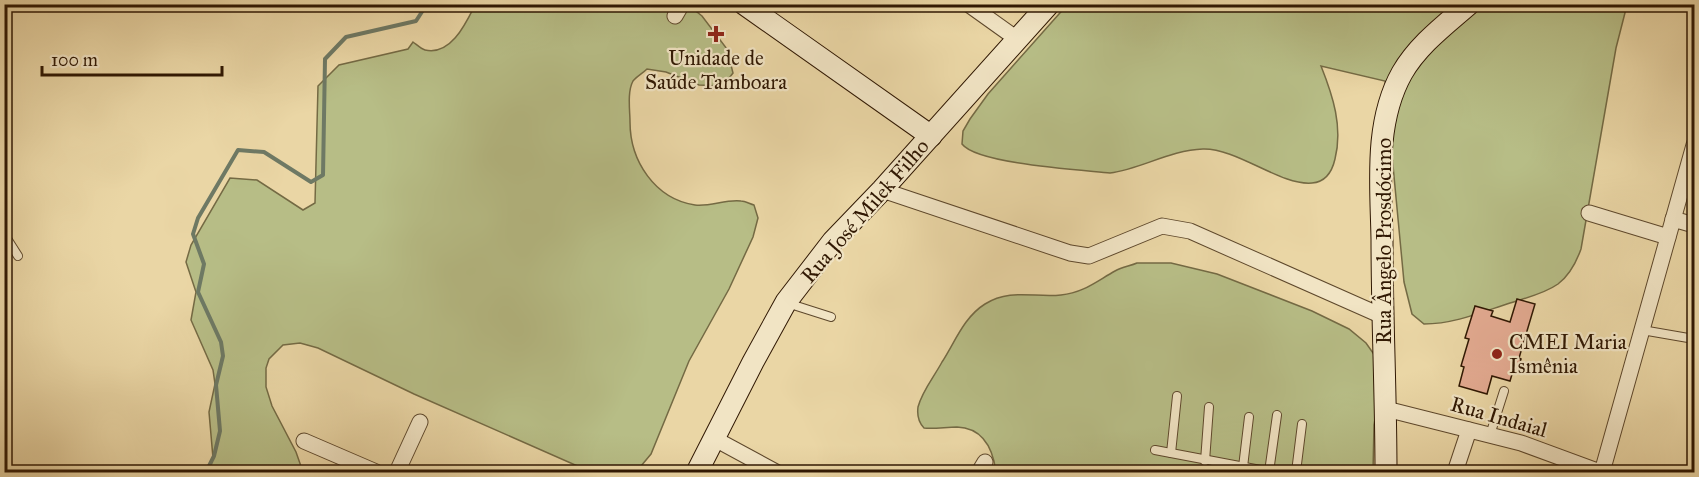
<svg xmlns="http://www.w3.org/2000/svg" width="1699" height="477" font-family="'IM FELL Great Primer',serif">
<rect width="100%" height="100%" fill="#ead6a5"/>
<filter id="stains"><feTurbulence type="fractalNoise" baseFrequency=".00333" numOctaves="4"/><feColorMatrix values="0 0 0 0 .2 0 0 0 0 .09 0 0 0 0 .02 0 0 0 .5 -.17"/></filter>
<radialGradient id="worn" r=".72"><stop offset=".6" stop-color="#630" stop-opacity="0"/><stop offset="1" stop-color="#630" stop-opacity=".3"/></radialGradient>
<g fill="#b7bd86" stroke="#746a44" stroke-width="1.5">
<path d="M 475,5 L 688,5 L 702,16 L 727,49 L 733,73 L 723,86 L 699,85 L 666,72 L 647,69 C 643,73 636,77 633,81 C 627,92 630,111 630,122 C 630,161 655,199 695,205 C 710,207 726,199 741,201 C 745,201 750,204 754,205 L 758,218 L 753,237 L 729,289 L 689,361 L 651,454 L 636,472 L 591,472 L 414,394 L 318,348 L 300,343 L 283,345 L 269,359 L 266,368 L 266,387 L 272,406 L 296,452 L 303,472 L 209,472 L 213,458 L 209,412 L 215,384 L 213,370 L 191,320 L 196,292 L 186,262 L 191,245 L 230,178 L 257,180 L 303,210 L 315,203 L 318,86 L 339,65 L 408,49 L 413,42 C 416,44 421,49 425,50 C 451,56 466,23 475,5 Z"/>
<path d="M 1067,5 L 1627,5 L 1616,48 L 1581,249 C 1576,263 1570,275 1558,284 C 1544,294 1525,298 1510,303 C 1482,312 1454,324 1424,324 L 1412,314 L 1404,282 L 1385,81 L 1321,66 C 1333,96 1343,127 1335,159 C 1332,172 1326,182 1312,183 C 1281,186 1237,148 1203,149 C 1170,150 1141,169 1110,173 C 1082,170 977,164 962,144 L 963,131 L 970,119 L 988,94 Z"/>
<path d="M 1137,263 L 1171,263 L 1217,274 L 1312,311 L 1349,329 L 1366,343 L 1378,360 L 1379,394 L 1374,425 L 1373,472 L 996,472 C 993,449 984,428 957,427 C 946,427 935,429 924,428 C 918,422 917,415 918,407 C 922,391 934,377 942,362 C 955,342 964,317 985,304 C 1010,288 1035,298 1061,295 C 1083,293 1097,281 1115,271 C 1122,267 1130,266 1137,263 Z"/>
</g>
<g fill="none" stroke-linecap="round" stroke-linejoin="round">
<path stroke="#6e7964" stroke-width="4" d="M 203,472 L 208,468 L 214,456 L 220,431 L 216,385 L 223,356 L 221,342 L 198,292 L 204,264 L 193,234 L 198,218 L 238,150 L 264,152 L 311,182 L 323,175 L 325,59 L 346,37 L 416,21 L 427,4"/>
</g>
<path fill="#e3aa91" stroke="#301803" stroke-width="1.5" d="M 1517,299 L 1535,304 L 1519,358 L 1521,359 L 1518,372 L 1513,371 L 1510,381 L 1492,376 L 1487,394 L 1459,386 L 1464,367 L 1461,366 L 1469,339 L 1465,338 L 1475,306 L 1493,311 L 1491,316 L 1510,322 Z"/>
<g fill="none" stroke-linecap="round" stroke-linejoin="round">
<g stroke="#5e482c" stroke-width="10">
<g id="lane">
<path d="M 4,234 L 18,256"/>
<path d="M 787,303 L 831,317"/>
<path d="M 1642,330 L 1694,339"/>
<path d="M 1490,435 L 1504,391"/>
<path d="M 1155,450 L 1271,472"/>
<path d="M 1171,453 L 1177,396"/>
<path d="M 1205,461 L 1209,407"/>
<path d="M 1243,467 L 1249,417"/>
<path d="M 1269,472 L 1277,415"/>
<path d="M 1296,472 L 1302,424"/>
</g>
</g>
<g stroke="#5e482c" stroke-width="17">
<g id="street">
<path d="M 968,4 L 1017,39"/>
<path d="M 675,16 L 682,4"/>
<path d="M 882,190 L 1070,253 L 1089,256 L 1162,226 L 1190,231 L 1382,316"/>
<path d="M 1589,213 L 1668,237"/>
<path d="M 1673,219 L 1694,225"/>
<path d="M 1386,409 L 1521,443 L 1600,472"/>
<path d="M 715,439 L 776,472"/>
<path d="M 304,441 L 376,472"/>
<path d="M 397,472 L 420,422"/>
<path d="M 979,472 L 985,462"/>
<path d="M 1455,472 L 1469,430"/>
<path d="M 1602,472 L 1694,145"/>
</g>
</g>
<g stroke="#301803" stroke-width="23">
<g id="secondary">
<path d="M 744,4 L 931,136"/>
<path d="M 697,472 L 753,362 L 786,302 L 833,241 L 882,190 L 1049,4"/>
<path d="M 1386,472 C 1386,395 1382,317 1382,239 C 1381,184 1374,123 1402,73 C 1418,45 1445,25 1469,4"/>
</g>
</g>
<use href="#lane" stroke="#f1e4c4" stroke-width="8"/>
<use href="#street" stroke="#f1e4c4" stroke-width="15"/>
<use href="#secondary" stroke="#f1e4c4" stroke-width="21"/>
</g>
<g fill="#8f2418" stroke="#f1e4c4" stroke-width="2">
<path d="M713 25h6v6h6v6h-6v6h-6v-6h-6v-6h6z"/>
<circle cx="1497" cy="354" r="6"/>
</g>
<g text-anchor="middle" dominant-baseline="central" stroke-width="4.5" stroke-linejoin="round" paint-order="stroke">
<g font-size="21" fill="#301803" stroke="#f1e4c4">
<text x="716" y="58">Unidade de<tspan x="716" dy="24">Saúde Tamboara</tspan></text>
<text x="1509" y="342" text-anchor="start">CMEI Maria<tspan x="1509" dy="24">Ismênia</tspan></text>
</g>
<g font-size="21" fill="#301803" stroke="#f1e4c4">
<text transform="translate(865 211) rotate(-49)">Rua José Milek Filho</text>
<text transform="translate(1384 241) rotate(-90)">Rua Ângelo Prosdócimo</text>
<text transform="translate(1499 417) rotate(16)">Rua Indaial</text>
</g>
</g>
<rect width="1699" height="477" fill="none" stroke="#ead6a5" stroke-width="24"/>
<rect x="6" y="6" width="1687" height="465" fill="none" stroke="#301803" stroke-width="3"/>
<rect x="12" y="12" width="1675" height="453" fill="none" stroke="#301803" stroke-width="1.5"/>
<path d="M42 66v9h180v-9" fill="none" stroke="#301803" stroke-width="3"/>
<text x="51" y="66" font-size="18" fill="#301803" stroke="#f1e4c4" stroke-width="4.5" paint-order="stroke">100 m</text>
<rect width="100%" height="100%" filter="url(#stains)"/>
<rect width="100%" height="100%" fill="url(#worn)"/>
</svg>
